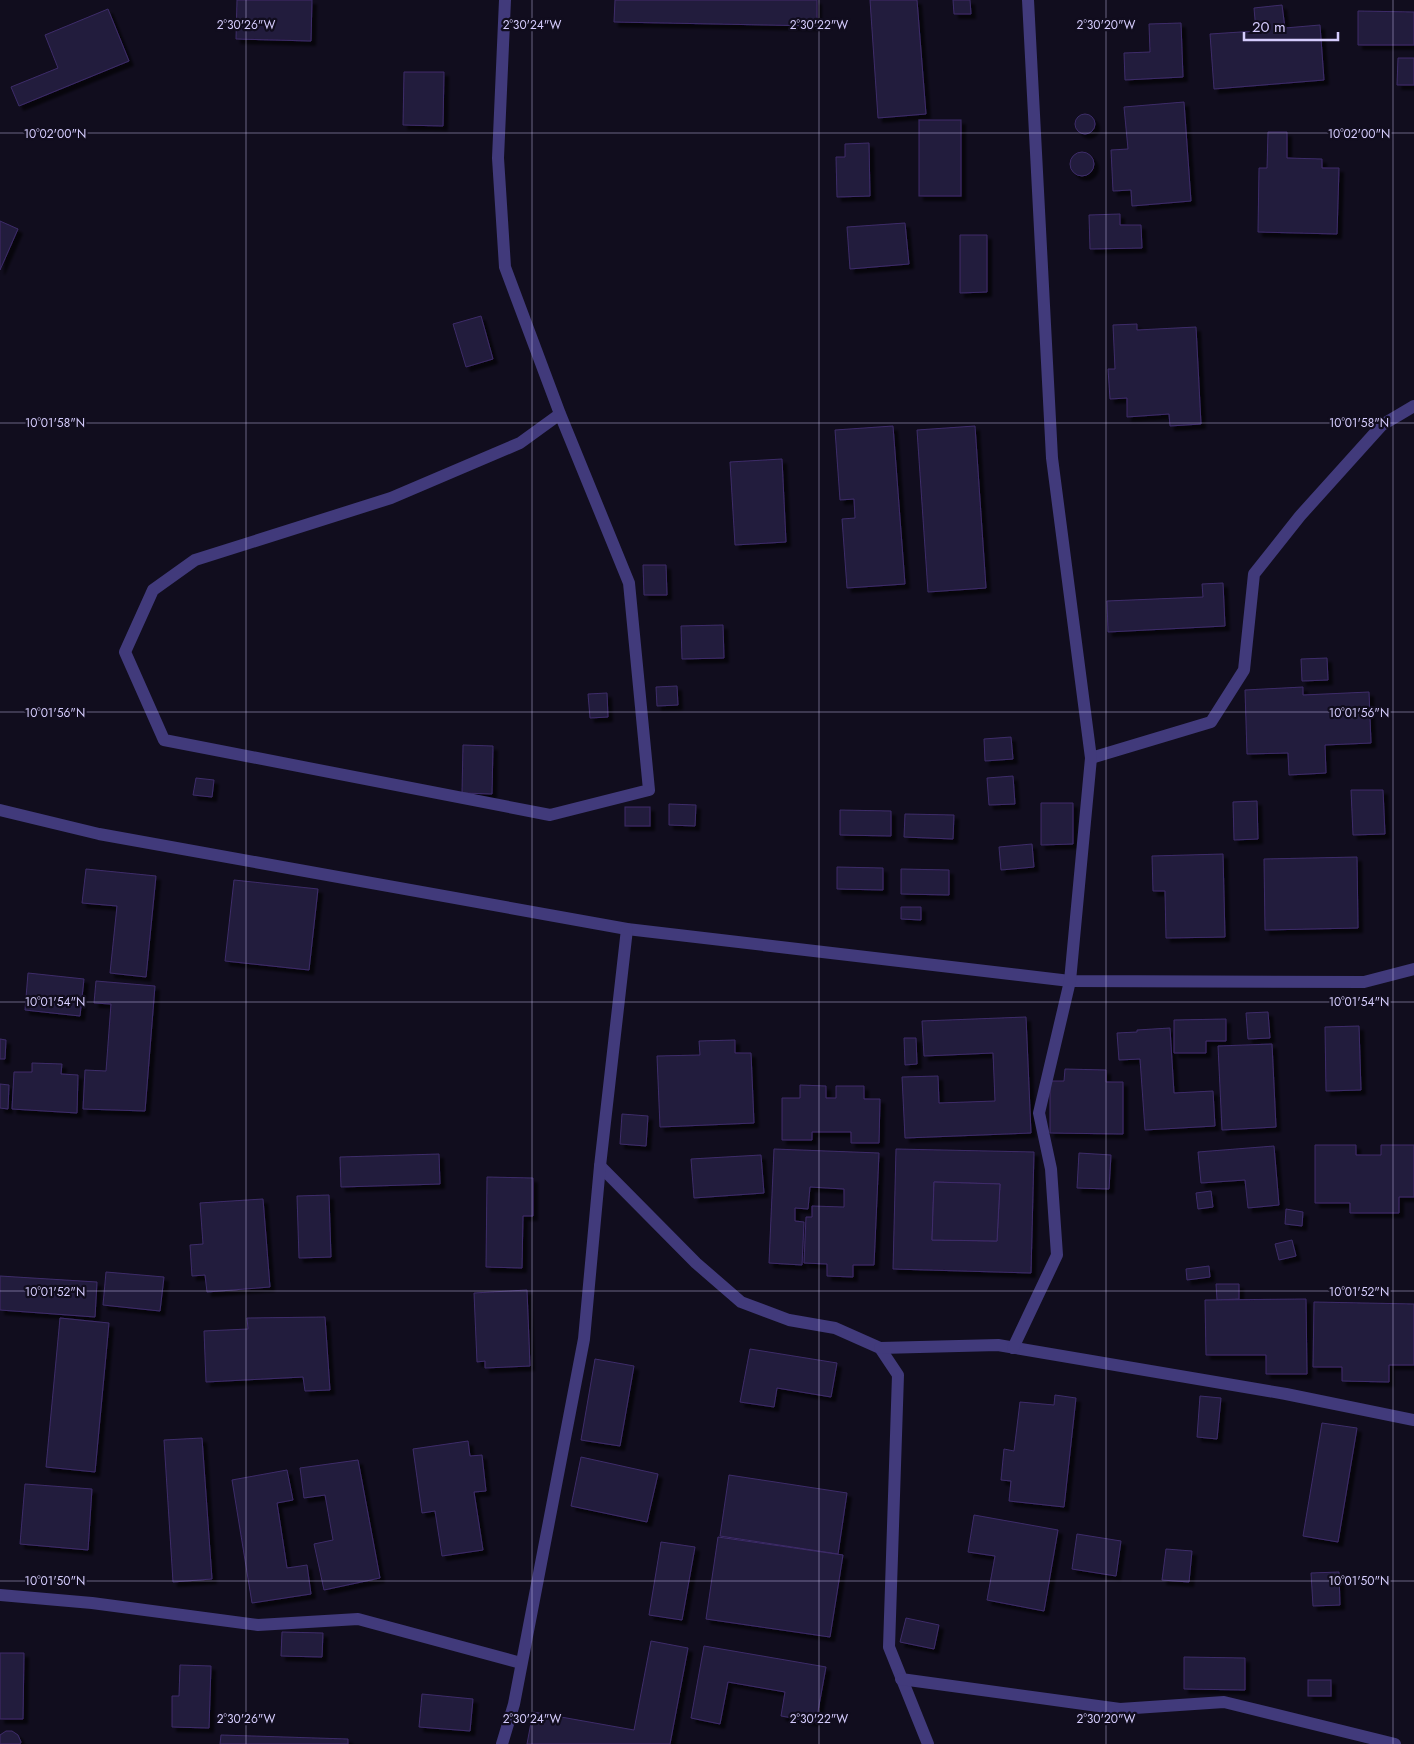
<svg xmlns="http://www.w3.org/2000/svg" width="1414" height="1744" font-family="Jost,sans-serif">
<defs>
<filter id="shadow"><feDropShadow dx="4.5" dy="4.5" stdDeviation="1" flood-color="#0009"/></filter>
</defs>
<rect width="100%" height="100%" fill="#110d1e"/>
<g fill="#241a3e" stroke="#3d2d69" fill-rule="evenodd" filter="url(#shadow)">
<path d="M 237,0 L 312,0 L 311,41 L 236,39 Z"/>
<path d="M 615,0 L 817,0 L 817,26 L 614,22 Z"/>
<path d="M 870,0 L 917,0 L 926,114 L 878,118 Z"/>
<path d="M 953,0 L 970,0 L 971,14 L 954,14 Z"/>
<path d="M 1282,5 L 1285,28 L 1320,25 L 1324,80 L 1214,89 L 1210,34 L 1256,31 L 1254,8 Z"/>
<path d="M 108,9 L 129,61 L 19,106 L 11,87 L 58,68 L 45,35 Z"/>
<path d="M 1358,11 L 1414,12 L 1414,45 L 1358,45 Z"/>
<path d="M 1181,23 L 1183,77 L 1125,80 L 1124,53 L 1150,52 L 1149,24 Z"/>
<path d="M 1398,58 L 1414,58 L 1414,85 L 1397,85 Z"/>
<path d="M 404,72 L 444,72 L 443,126 L 403,125 Z"/>
<path d="M 1184,102 L 1191,201 L 1132,206 L 1131,190 L 1113,191 L 1111,150 L 1128,149 L 1124,107 Z"/>
<circle cx="1085" cy="124" r="10"/>
<rect x="919" y="120" width="42" height="76"/>
<path d="M 1268,132 L 1287,132 L 1287,158 L 1322,159 L 1322,168 L 1339,168 L 1337,234 L 1258,232 L 1259,168 L 1267,168 Z"/>
<path d="M 869,143 L 870,196 L 837,197 L 836,157 L 845,157 L 845,144 Z"/>
<circle cx="1082" cy="164" r="12"/>
<path d="M 1120,214 L 1120,225 L 1141,225 L 1142,248 L 1090,249 L 1089,215 Z"/>
<path d="M 0,221 L 18,229 L 0,270 Z"/>
<path d="M 905,223 L 909,264 L 850,269 L 847,227 Z"/>
<path d="M 960,235 L 987,235 L 987,292 L 960,293 Z"/>
<path d="M 481,316 L 493,359 L 466,367 L 453,324 Z"/>
<path d="M 1137,324 L 1137,330 L 1196,327 L 1201,424 L 1170,426 L 1169,414 L 1127,417 L 1127,398 L 1110,399 L 1108,369 L 1115,369 L 1113,325 Z"/>
<path d="M 893,426 L 905,584 L 847,588 L 842,519 L 855,518 L 854,499 L 840,500 L 835,430 Z"/>
<path d="M 975,426 L 986,588 L 928,592 L 917,430 Z"/>
<path d="M 782,459 L 786,542 L 735,545 L 730,462 Z"/>
<path d="M 643,565 L 666,565 L 667,595 L 644,595 Z"/>
<path d="M 1223,583 L 1225,626 L 1108,632 L 1107,601 L 1203,597 L 1202,584 Z"/>
<path d="M 723,625 L 724,658 L 682,659 L 681,626 Z"/>
<path d="M 1327,658 L 1328,680 L 1302,681 L 1301,659 Z"/>
<path d="M 677,686 L 678,705 L 657,706 L 656,687 Z"/>
<path d="M 1303,687 L 1303,695 L 1369,692 L 1371,743 L 1325,745 L 1326,773 L 1289,775 L 1288,753 L 1247,754 L 1245,690 Z"/>
<path d="M 607,693 L 608,717 L 590,718 L 588,694 Z"/>
<path d="M 1011,737 L 1013,759 L 985,761 L 984,739 Z"/>
<path d="M 463,745 L 493,746 L 492,794 L 462,793 Z"/>
<path d="M 1013,776 L 1015,804 L 989,805 L 987,778 Z"/>
<path d="M 196,778 L 214,780 L 212,797 L 193,795 Z"/>
<path d="M 1351,790 L 1383,790 L 1385,834 L 1353,835 Z"/>
<path d="M 1257,801 L 1258,839 L 1234,840 L 1233,802 Z"/>
<path d="M 1041,803 L 1073,803 L 1073,844 L 1041,845 Z"/>
<path d="M 669,804 L 696,805 L 695,826 L 669,825 Z"/>
<rect x="625" y="807" width="25" height="19"/>
<path d="M 840,810 L 891,811 L 891,836 L 840,835 Z"/>
<path d="M 905,814 L 954,815 L 953,839 L 904,837 Z"/>
<path d="M 1032,844 L 1034,867 L 1001,870 L 999,847 Z"/>
<path d="M 1223,854 L 1225,937 L 1166,938 L 1165,891 L 1153,891 L 1152,856 Z"/>
<path d="M 1357,857 L 1358,928 L 1265,930 L 1264,859 Z"/>
<path d="M 837,867 L 883,868 L 883,890 L 837,889 Z"/>
<path d="M 86,869 L 156,876 L 146,977 L 110,973 L 117,906 L 82,903 Z"/>
<path d="M 901,869 L 949,870 L 949,895 L 901,894 Z"/>
<path d="M 234,880 L 318,889 L 309,970 L 225,961 Z"/>
<path d="M 901,907 L 921,907 L 921,920 L 901,919 Z"/>
<path d="M 28,973 L 84,979 L 80,1016 L 25,1010 Z"/>
<path d="M 96,981 L 155,986 L 145,1111 L 83,1109 L 85,1070 L 106,1071 L 111,1004 L 94,1003 Z"/>
<path d="M 1268,1012 L 1270,1038 L 1248,1039 L 1246,1013 Z"/>
<path d="M 1026,1017 L 1031,1133 L 905,1138 L 902,1077 L 938,1076 L 939,1103 L 995,1101 L 993,1053 L 924,1056 L 922,1021 Z"/>
<path d="M 1226,1019 L 1226,1041 L 1206,1041 L 1206,1053 L 1174,1053 L 1174,1020 Z"/>
<path d="M 1359,1026 L 1361,1090 L 1326,1091 L 1325,1027 Z"/>
<path d="M 1170,1028 L 1174,1093 L 1213,1091 L 1215,1126 L 1145,1130 L 1140,1059 L 1119,1060 L 1117,1033 L 1137,1032 L 1137,1030 Z"/>
<path d="M 904,1038 L 916,1038 L 917,1064 L 905,1065 Z"/>
<path d="M 0,1039 L 6,1040 L 5,1059 L 0,1059 Z"/>
<path d="M 735,1040 L 735,1053 L 751,1053 L 754,1123 L 660,1127 L 657,1056 L 700,1055 L 699,1041 Z"/>
<path d="M 1272,1044 L 1276,1127 L 1222,1130 L 1218,1046 Z"/>
<path d="M 32,1063 L 62,1064 L 61,1074 L 78,1075 L 77,1113 L 12,1109 L 14,1072 L 32,1072 Z"/>
<path d="M 1065,1069 L 1106,1070 L 1106,1082 L 1123,1082 L 1123,1134 L 1050,1133 L 1050,1081 L 1064,1081 Z"/>
<path d="M 0,1084 L 9,1085 L 8,1109 L 0,1108 Z"/>
<path d="M 800,1085 L 826,1086 L 826,1098 L 836,1098 L 836,1086 L 864,1086 L 864,1099 L 880,1099 L 879,1143 L 851,1143 L 851,1132 L 812,1132 L 812,1140 L 782,1140 L 782,1098 L 800,1098 Z"/>
<path d="M 622,1114 L 648,1116 L 646,1146 L 620,1144 Z"/>
<path d="M 1315,1145 L 1356,1145 L 1356,1155 L 1381,1155 L 1381,1145 L 1414,1145 L 1414,1197 L 1399,1197 L 1399,1213 L 1350,1213 L 1350,1203 L 1315,1203 Z"/>
<path d="M 1274,1146 L 1279,1205 L 1248,1208 L 1245,1180 L 1201,1183 L 1198,1152 Z"/>
<path d="M 774,1149 L 879,1153 L 874,1265 L 853,1265 L 853,1277 L 827,1276 L 827,1264 L 804,1263 L 806,1217 L 812,1217 L 812,1206 L 844,1207 L 844,1189 L 810,1187 L 808,1209 L 795,1208 L 795,1221 L 804,1222 L 802,1265 L 769,1263 Z"/>
<path d="M 896,1149 L 1034,1152 L 1031,1273 L 893,1269 ZM 934,1182 L 1000,1184 L 997,1241 L 932,1240 Z"/>
<path d="M 1079,1153 L 1111,1155 L 1109,1189 L 1077,1188 Z"/>
<path d="M 439,1154 L 440,1184 L 341,1187 L 340,1157 Z"/>
<path d="M 761,1155 L 764,1193 L 694,1198 L 691,1159 Z"/>
<path d="M 487,1177 L 533,1178 L 533,1216 L 523,1216 L 522,1268 L 486,1267 Z"/>
<path d="M 934,1182 L 1000,1184 L 997,1241 L 932,1240 Z"/>
<path d="M 1211,1191 L 1213,1207 L 1198,1209 L 1196,1193 Z"/>
<path d="M 329,1195 L 331,1257 L 299,1258 L 297,1196 Z"/>
<path d="M 263,1199 L 270,1287 L 207,1292 L 205,1275 L 192,1276 L 190,1245 L 203,1244 L 200,1203 Z"/>
<path d="M 1286,1209 L 1303,1212 L 1302,1226 L 1285,1224 Z"/>
<path d="M 1292,1240 L 1296,1256 L 1279,1260 L 1275,1244 Z"/>
<path d="M 1209,1266 L 1210,1277 L 1187,1280 L 1186,1269 Z"/>
<path d="M 106,1272 L 164,1277 L 160,1311 L 103,1305 Z"/>
<path d="M 0,1276 L 97,1282 L 95,1317 L 0,1310 Z"/>
<path d="M 1216,1284 L 1239,1284 L 1239,1299 L 1217,1300 Z"/>
<path d="M 527,1290 L 530,1366 L 485,1368 L 485,1361 L 477,1362 L 474,1293 Z"/>
<path d="M 1306,1299 L 1307,1374 L 1266,1374 L 1266,1355 L 1206,1355 L 1205,1300 Z"/>
<path d="M 1314,1302 L 1414,1304 L 1414,1365 L 1389,1365 L 1389,1382 L 1342,1381 L 1342,1367 L 1313,1367 Z"/>
<path d="M 325,1317 L 330,1390 L 305,1391 L 303,1377 L 206,1382 L 204,1331 L 248,1329 L 247,1318 Z"/>
<path d="M 60,1318 L 109,1323 L 95,1472 L 46,1467 Z"/>
<path d="M 750,1349 L 837,1363 L 831,1397 L 777,1388 L 774,1407 L 740,1402 Z"/>
<path d="M 595,1359 L 634,1366 L 620,1446 L 581,1440 Z"/>
<path d="M 1055,1395 L 1076,1398 L 1064,1507 L 1009,1501 L 1011,1481 L 1001,1480 L 1004,1449 L 1014,1451 L 1020,1402 L 1054,1405 Z"/>
<path d="M 1200,1396 L 1221,1398 L 1217,1439 L 1197,1437 Z"/>
<path d="M 1322,1423 L 1357,1428 L 1338,1542 L 1303,1536 Z"/>
<path d="M 202,1438 L 212,1579 L 173,1582 L 164,1440 Z"/>
<path d="M 468,1441 L 470,1456 L 482,1455 L 486,1491 L 474,1492 L 483,1550 L 442,1556 L 435,1511 L 422,1513 L 413,1449 Z"/>
<path d="M 581,1457 L 658,1474 L 647,1522 L 571,1506 Z"/>
<path d="M 358,1460 L 380,1578 L 324,1590 L 314,1544 L 333,1540 L 325,1495 L 304,1498 L 300,1468 Z"/>
<path d="M 287,1470 L 293,1500 L 277,1503 L 287,1568 L 307,1565 L 311,1594 L 252,1603 L 232,1480 Z"/>
<path d="M 729,1475 L 847,1493 L 838,1554 L 720,1536 Z"/>
<path d="M 25,1484 L 92,1489 L 88,1550 L 20,1544 Z"/>
<path d="M 974,1515 L 1058,1530 L 1044,1611 L 987,1600 L 995,1556 L 968,1552 Z"/>
<path d="M 1077,1534 L 1121,1541 L 1116,1576 L 1072,1569 Z"/>
<path d="M 718,1537 L 843,1555 L 830,1637 L 706,1619 Z"/>
<path d="M 661,1542 L 695,1547 L 682,1620 L 649,1615 Z"/>
<path d="M 1166,1549 L 1192,1551 L 1189,1582 L 1162,1580 Z"/>
<path d="M 1339,1572 L 1340,1605 L 1313,1606 L 1311,1573 Z"/>
<path d="M 906,1618 L 939,1625 L 934,1649 L 900,1642 Z"/>
<path d="M 282,1632 L 323,1633 L 322,1657 L 281,1656 Z"/>
<path d="M 651,1641 L 688,1648 L 670,1744 L 527,1744 L 533,1712 L 634,1730 Z"/>
<path d="M 704,1646 L 826,1667 L 816,1722 L 781,1716 L 785,1692 L 728,1682 L 720,1724 L 691,1718 Z"/>
<path d="M 0,1653 L 24,1653 L 23,1719 L 0,1719 Z"/>
<path d="M 1184,1657 L 1245,1658 L 1245,1690 L 1184,1689 Z"/>
<path d="M 180,1665 L 211,1666 L 209,1728 L 172,1727 L 172,1696 L 179,1696 Z"/>
<rect x="1308" y="1680" width="23" height="16"/>
<path d="M 422,1694 L 473,1699 L 470,1731 L 419,1727 Z"/>
<path d="M 6,1731 L 12,1731 L 18,1735 L 21,1742 L 20,1744 L 0,1744 L 0,1735 Z"/>
<path d="M 221,1735 L 348,1739 L 348,1744 L 220,1744 Z"/>
</g>
<g fill="none" stroke-linecap="round" stroke-linejoin="round">
<path stroke="#413a7b" stroke-width="12" d="M 505,0 L 498,158 L 505,267 L 560,414 L 629,583 L 649,790 L 550,815 L 164,740 L 125,652 L 153,590 L 195,560 L 391,498 L 520,443 L 560,414"/>
<g stroke="#413a7b" stroke-width="12">
<path d="M 1091,758 L 1211,722 L 1244,670 L 1254,574 L 1300,516 L 1382,425 L 1414,406"/>
<path d="M 0,810 L 99,834 L 627,929 L 1070,981 L 1364,982 L 1414,969"/>
<path d="M 600,1166 L 696,1263 L 741,1302 L 789,1320 L 835,1328 L 880,1348 L 898,1375 L 889,1647 L 928,1744"/>
<path d="M 880,1348 L 998,1345 L 1286,1394 L 1414,1420"/>
<path d="M 1013,1348 L 1057,1255 L 1051,1169 L 1039,1113 L 1070,981 L 1091,758 L 1052,458 L 1028,0"/>
<path d="M 0,1595 L 92,1603 L 258,1625 L 358,1619 L 521,1663"/>
<path d="M 901,1679 L 1120,1709 L 1224,1702 L 1395,1744"/>
<path d="M 502,1744 L 514,1704 L 584,1339 L 600,1166 L 627,929"/>
</g>
</g>
<path fill="none" stroke="#d5ccfd" stroke-width="1" stroke-opacity="0.45" d="M 246,0 L 246,1744M 532,0 L 532,1744M 819,0 L 819,1744M 1106,0 L 1106,1744M 1393,0 L 1393,1744M 0,133 L 1414,133M 0,423 L 1414,423M 0,712 L 1414,712M 0,1002 L 1414,1002M 0,1291 L 1414,1291M 0,1581 L 1414,1581"/>
<g font-size="12" text-anchor="middle" fill="#d5ccfd" stroke="#110d1e" stroke-width="4.5" stroke-linejoin="round" paint-order="stroke">
<text x="246" y="29">2°30'26"W</text>
<text x="532" y="29">2°30'24"W</text>
<text x="819" y="29">2°30'22"W</text>
<text x="1106" y="29">2°30'20"W</text>
<text x="55" y="138">10°02'00"N</text>
<text x="1359" y="138">10°02'00"N</text>
<text x="55" y="427">10°01'58"N</text>
<text x="1359" y="427">10°01'58"N</text>
<text x="55" y="717">10°01'56"N</text>
<text x="1359" y="717">10°01'56"N</text>
<text x="55" y="1006">10°01'54"N</text>
<text x="1359" y="1006">10°01'54"N</text>
<text x="55" y="1296">10°01'52"N</text>
<text x="1359" y="1296">10°01'52"N</text>
<text x="55" y="1585">10°01'50"N</text>
<text x="1359" y="1585">10°01'50"N</text>
<text x="246" y="1723">2°30'26"W</text>
<text x="532" y="1723">2°30'24"W</text>
<text x="819" y="1723">2°30'22"W</text>
<text x="1106" y="1723">2°30'20"W</text>
</g>
<path d="M1244 32v8h94v-8" fill="none" stroke="#d5ccfd" stroke-width="2.5"/>
<text x="1252" y="32" font-size="15" fill="#d5ccfd" stroke="#110d1e" stroke-width="4" paint-order="stroke">20 m</text>
</svg>
